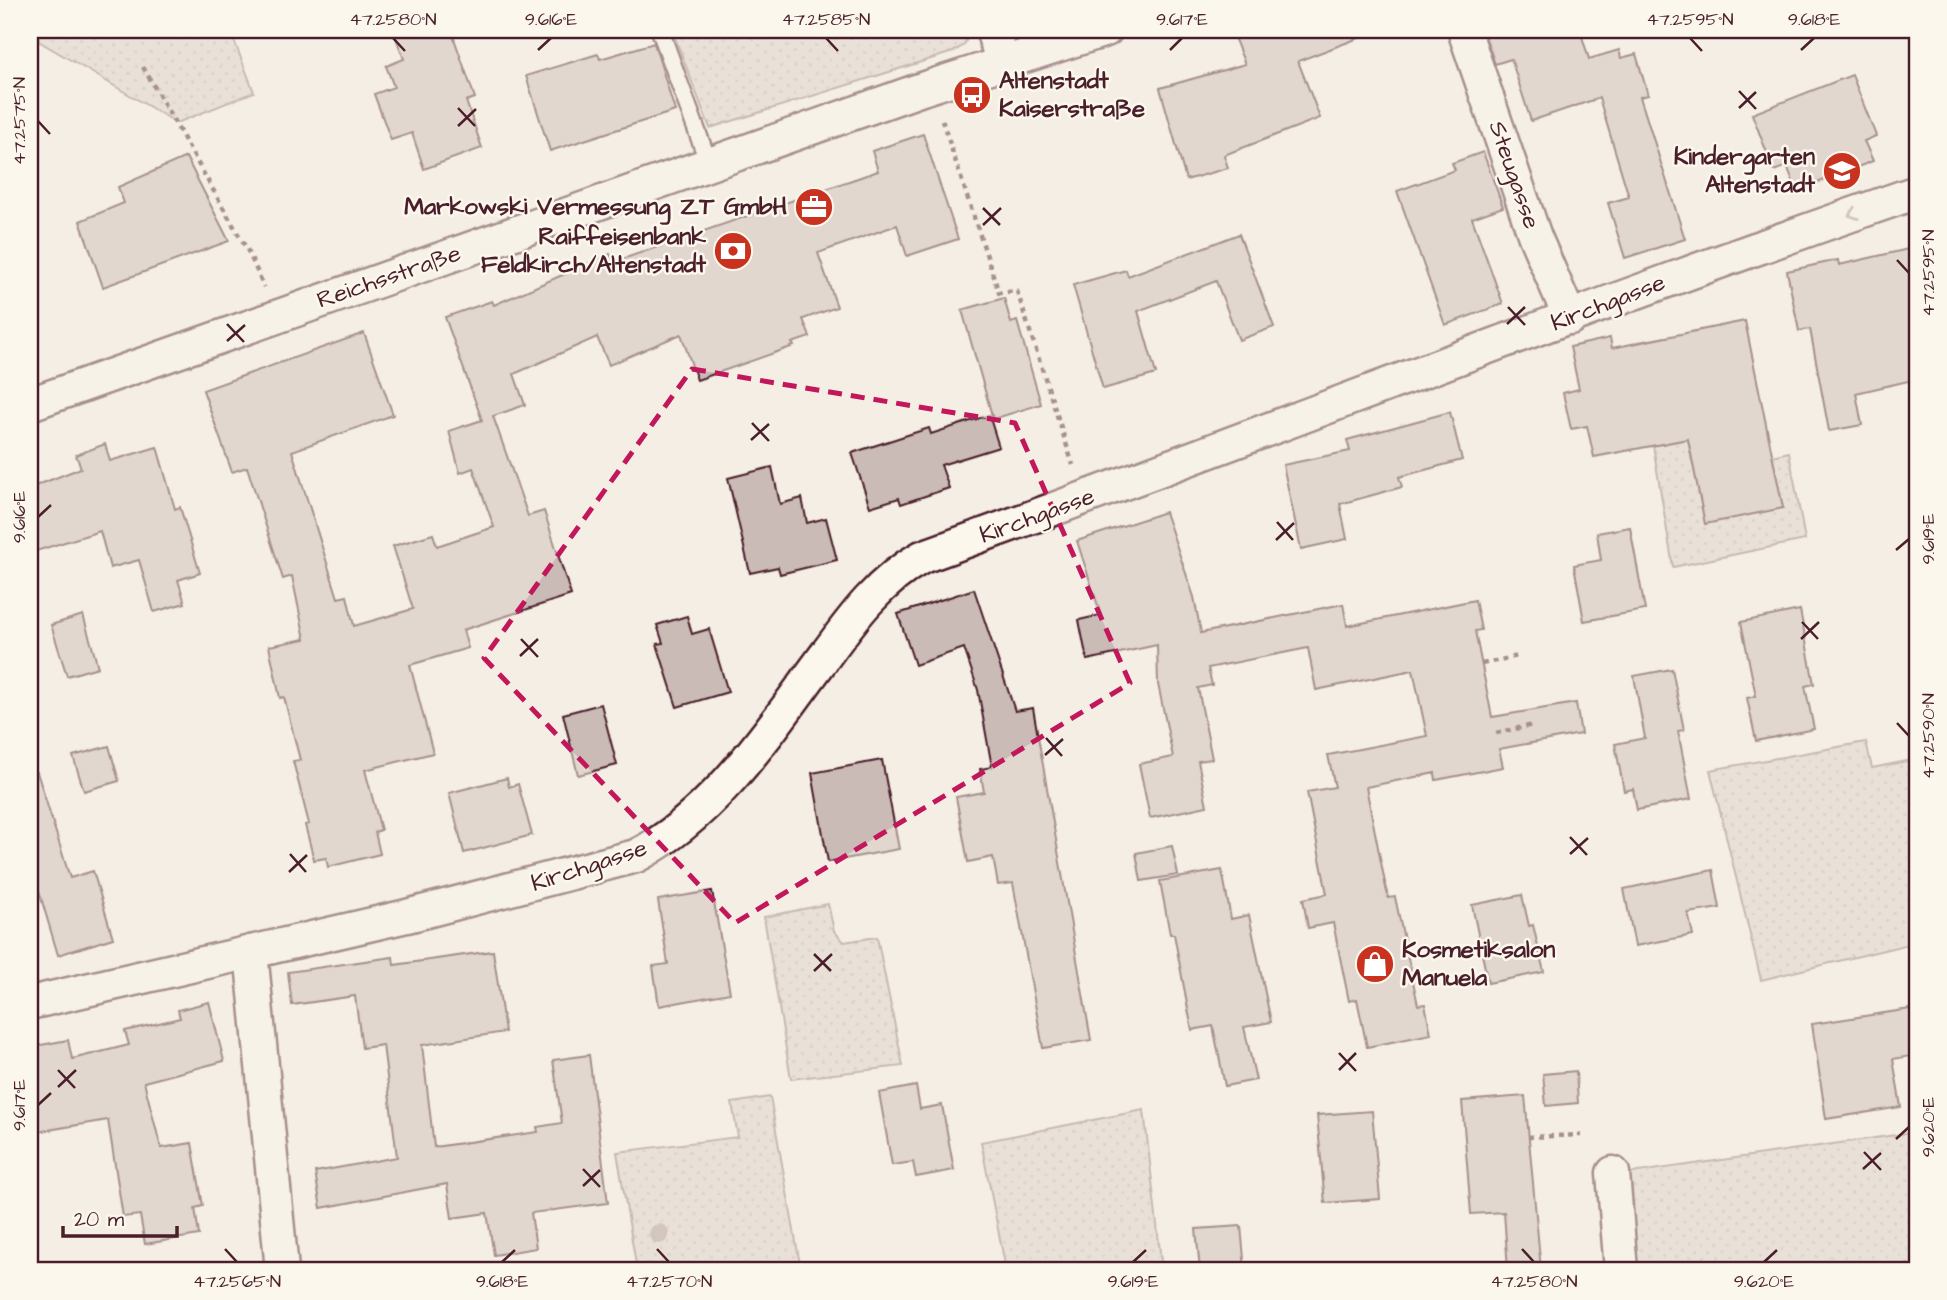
<svg xmlns="http://www.w3.org/2000/svg" width="1947" height="1300" font-family="'Architects Daughter',sans-serif">
<defs>
<pattern id="green-dots" width="8" height="8" patternUnits="userSpaceOnUse" patternTransform="scale(1.75)"><rect width="8" height="8" fill="#dbd0c9"/><path d="M2 2h.1M6 6h.1" fill="none" stroke="#bdb2ad" stroke-width="1.8" stroke-linecap="round"/></pattern>
</defs>
<rect width="100%" height="100%" fill="#f4eee4"/>
<filter id="ink" filterUnits="userSpaceOnUse"><feTurbulence type="fractalNoise" baseFrequency=".0143" numOctaves="2"/><feDisplacementMap in="SourceGraphic" scale="14" xChannelSelector="R" yChannelSelector="G"/><feConvolveMatrix kernelMatrix="1 2 1 2 8 2 1 2 1" color-interpolation-filters="sRGB"/></filter>
<g filter="url(#ink)">
<g fill="url(#green-dots)" stroke="#92787a" stroke-width="2">
<path d="M 30,30 L 230,30 L 254,92 L 177,123 L 30,36 Z"/>
<path d="M 672,30 L 971,30 L 964,45 L 953,52 L 710,128 Z"/>
<path d="M 1667,337 L 1705,523 L 1783,508 L 1772,456 L 1789,452 L 1805,540 L 1673,567 L 1636,342 Z"/>
<path d="M 1866,742 L 1872,768 L 1917,759 L 1917,942 L 1761,980 L 1710,770 Z"/>
<path d="M 828,904 L 834,931 L 844,942 L 877,937 L 903,1066 L 791,1079 L 764,917 Z"/>
<path d="M 770,1097 L 801,1270 L 637,1270 L 617,1152 L 738,1137 L 732,1103 Z"/>
<path d="M 1144,1110 L 1162,1270 L 1006,1270 L 981,1142 Z"/>
<path d="M 1917,1132 L 1917,1270 L 1631,1270 L 1624,1174 Z"/>
</g>
<g fill="#cabbb6" stroke="#4a1f2b" stroke-width="2">
<path d="M 393,30 L 451,30 L 475,98 L 466,101 L 482,148 L 424,169 L 412,133 L 391,140 L 374,94 L 394,87 L 386,66 L 404,59 Z"/>
<path d="M 1231,30 L 1372,30 L 1372,33 L 1298,61 L 1320,118 L 1224,155 L 1228,168 L 1186,180 L 1160,88 L 1245,64 Z"/>
<path d="M 1483,30 L 1580,30 L 1589,59 L 1619,50 L 1621,58 L 1636,54 L 1648,95 L 1640,97 L 1685,239 L 1625,258 L 1608,203 L 1629,197 L 1599,98 L 1531,121 L 1511,59 L 1495,64 Z"/>
<path d="M 654,43 L 675,111 L 550,151 L 526,76 L 598,54 L 600,59 Z"/>
<path d="M 1852,75 L 1876,136 L 1864,141 L 1873,161 L 1797,191 L 1787,166 L 1774,171 L 1752,114 Z"/>
<path d="M 923,134 L 958,239 L 907,256 L 897,225 L 818,253 L 837,307 L 803,319 L 810,337 L 792,343 L 794,346 L 697,380 L 681,334 L 609,365 L 597,337 L 514,374 L 525,405 L 493,416 L 528,516 L 544,511 L 571,595 L 463,630 L 468,648 L 410,665 L 433,753 L 365,770 L 381,830 L 375,832 L 380,854 L 328,867 L 326,858 L 314,860 L 305,825 L 309,824 L 293,761 L 300,760 L 284,697 L 280,698 L 269,646 L 305,639 L 292,576 L 283,579 L 247,467 L 232,472 L 203,390 L 364,333 L 393,415 L 292,451 L 338,598 L 347,596 L 354,626 L 413,609 L 393,546 L 433,534 L 437,546 L 494,527 L 473,468 L 460,473 L 449,431 L 482,420 L 445,317 L 492,301 L 494,305 L 610,254 L 614,262 L 878,171 L 872,151 Z"/>
<path d="M 1483,152 L 1503,207 L 1472,218 L 1503,304 L 1445,325 L 1397,191 L 1455,170 L 1452,163 Z"/>
<path d="M 186,157 L 229,241 L 103,287 L 80,221 L 124,203 L 118,187 Z"/>
<path d="M 1239,234 L 1274,327 L 1239,340 L 1216,281 L 1138,311 L 1156,374 L 1103,389 L 1073,285 L 1126,270 L 1128,276 Z"/>
<path d="M 1917,247 L 1917,379 L 1856,393 L 1862,425 L 1829,431 L 1810,329 L 1799,331 L 1787,271 L 1838,260 L 1839,265 Z"/>
<path d="M 1004,298 L 1011,323 L 1017,321 L 1041,404 L 993,419 L 962,310 Z"/>
<path d="M 1745,321 L 1783,508 L 1705,524 L 1688,439 L 1594,457 L 1587,426 L 1571,429 L 1563,393 L 1579,389 L 1570,347 L 1610,338 L 1612,348 Z"/>
<path d="M 1450,412 L 1462,460 L 1399,477 L 1402,487 L 1340,504 L 1347,539 L 1301,549 L 1283,465 L 1350,451 L 1347,440 Z"/>
<path d="M 989,415 L 999,447 L 941,465 L 949,488 L 901,504 L 899,498 L 870,507 L 852,453 L 929,428 L 931,434 Z"/>
<path d="M 105,444 L 110,461 L 157,447 L 175,509 L 180,507 L 200,573 L 178,580 L 185,603 L 154,612 L 139,560 L 110,568 L 100,531 L 30,553 L 30,488 L 81,468 L 76,455 Z"/>
<path d="M 772,467 L 780,504 L 802,498 L 807,523 L 826,518 L 837,560 L 780,574 L 778,567 L 750,573 L 728,478 Z"/>
<path d="M 1165,512 L 1194,597 L 1201,633 L 1343,604 L 1347,626 L 1475,600 L 1481,630 L 1475,631 L 1492,717 L 1576,703 L 1581,734 L 1499,749 L 1503,767 L 1436,780 L 1435,773 L 1366,787 L 1388,898 L 1395,897 L 1418,1005 L 1425,1004 L 1431,1034 L 1367,1047 L 1357,999 L 1349,1001 L 1333,923 L 1308,928 L 1303,899 L 1327,894 L 1307,792 L 1335,787 L 1328,755 L 1427,736 L 1413,670 L 1316,690 L 1308,648 L 1208,668 L 1212,685 L 1198,688 L 1212,759 L 1198,761 L 1207,806 L 1150,818 L 1139,764 L 1173,757 L 1158,684 L 1157,645 L 1087,660 L 1079,620 L 1101,615 L 1077,541 Z"/>
<path d="M 1630,527 L 1645,610 L 1584,621 L 1574,565 L 1601,560 L 1597,533 Z"/>
<path d="M 974,589 L 1015,711 L 1033,708 L 1091,1040 L 1043,1048 L 1013,883 L 998,885 L 993,857 L 968,862 L 956,797 L 984,792 L 980,769 L 992,767 L 978,690 L 964,648 L 915,665 L 898,614 Z"/>
<path d="M 1800,610 L 1814,684 L 1805,686 L 1814,729 L 1756,741 L 1747,698 L 1756,696 L 1741,622 Z"/>
<path d="M 83,615 L 98,667 L 67,676 L 51,625 Z"/>
<path d="M 687,616 L 692,634 L 709,629 L 728,692 L 677,707 L 657,644 L 663,643 L 657,625 Z"/>
<path d="M 1672,669 L 1684,730 L 1678,731 L 1691,799 L 1637,810 L 1633,789 L 1624,791 L 1615,744 L 1645,738 L 1634,676 Z"/>
<path d="M 601,704 L 617,765 L 578,775 L 563,714 Z"/>
<path d="M 109,746 L 119,781 L 84,791 L 73,756 Z"/>
<path d="M 882,760 L 899,849 L 828,862 L 812,773 Z"/>
<path d="M 37,772 L 70,878 L 93,871 L 113,938 L 58,955 L 39,891 L 30,894 L 30,773 Z"/>
<path d="M 507,778 L 509,787 L 518,784 L 532,835 L 464,853 L 449,793 Z"/>
<path d="M 1172,846 L 1178,875 L 1141,881 L 1136,853 Z"/>
<path d="M 1222,870 L 1231,919 L 1249,915 L 1271,1022 L 1244,1027 L 1256,1080 L 1225,1086 L 1213,1026 L 1192,1030 L 1174,934 L 1170,934 L 1160,881 Z"/>
<path d="M 1713,870 L 1720,908 L 1688,913 L 1693,935 L 1635,946 L 1624,889 Z"/>
<path d="M 712,891 L 730,993 L 659,1006 L 653,966 L 668,964 L 658,900 Z"/>
<path d="M 1522,895 L 1529,926 L 1533,925 L 1544,972 L 1488,983 L 1472,905 Z"/>
<path d="M 493,951 L 505,1032 L 422,1045 L 434,1147 L 538,1132 L 537,1127 L 562,1123 L 553,1060 L 589,1055 L 608,1203 L 531,1213 L 536,1248 L 494,1255 L 487,1213 L 452,1218 L 447,1184 L 321,1208 L 315,1172 L 397,1157 L 383,1045 L 362,1048 L 355,996 L 292,1005 L 288,972 L 393,957 L 394,965 Z"/>
<path d="M 209,1002 L 224,1061 L 144,1082 L 161,1148 L 192,1143 L 203,1206 L 195,1208 L 199,1235 L 145,1244 L 140,1215 L 123,1217 L 108,1120 L 30,1133 L 30,1047 L 68,1040 L 72,1059 L 129,1045 L 125,1031 L 180,1018 L 178,1010 Z"/>
<path d="M 1917,1008 L 1917,1055 L 1893,1059 L 1901,1107 L 1826,1119 L 1812,1024 Z"/>
<path d="M 1576,1071 L 1578,1103 L 1546,1106 L 1543,1074 Z"/>
<path d="M 916,1086 L 920,1109 L 942,1105 L 954,1170 L 916,1177 L 913,1162 L 892,1165 L 879,1093 Z"/>
<path d="M 1525,1096 L 1541,1270 L 1508,1270 L 1504,1212 L 1471,1214 L 1462,1101 Z"/>
<path d="M 1372,1111 L 1380,1199 L 1325,1203 L 1317,1115 Z"/>
<path d="M 1241,1226 L 1245,1270 L 1200,1270 L 1196,1229 Z"/>
</g>
<g fill="none" stroke-linecap="round" stroke-linejoin="round">
<g stroke="#4a1f2b" stroke-width="21">
<path id="service" d="M 660,30 L 709,164"/>
</g>
<g stroke="#4a1f2b" stroke-width="37">
<g id="minor">
<path d="M 992,30 L 1003,62"/>
<path d="M 1464,30 L 1535,237 L 1570,318"/>
<path d="M 30,404 L 922,89 L 1106,30"/>
<path d="M 251,952 L 282,1270"/>
<path d="M 30,1003 L 407,916 L 636,856 C 714,815 768,733 819,664 C 849,623 877,582 922,557 C 1254,438 1583,307 1917,192"/>
<path d="M 1613,1173 L 1621,1270"/>
</g>
</g>
<g stroke="#4a1f2b" stroke-width="4.5" stroke-dasharray="5 5" stroke-linecap="butt">
<path d="M 143,67 L 249,253 L 264,287"/>
<path d="M 942,120 L 999,293 L 1017,291 L 1073,465"/>
<path d="M 1482,664 L 1518,656"/>
<path d="M 1496,733 L 1533,725"/>
<path d="M 1528,1137 L 1581,1135"/>
</g>
<use href="#service" stroke="#fbf7ec" stroke-width="16"/>
<use href="#minor" stroke="#fbf7ec" stroke-width="32"/>
</g>
<circle fill="#aa9494" cx="659" cy="1234" r="10"/>
<defs><path id="oneway-chevron" d="M-2-3.5L2.5 0L-2 3.5" fill="none" stroke-width="1.6" stroke-linecap="round" stroke-linejoin="round" transform="scale(1.75)"/></defs>
<use stroke="#ab9695" href="#oneway-chevron" transform="translate(1853 214) rotate(161)"/>
</g>
<path d="M0 0H1947V1300H0ZM 692,369 L 1015,423 L 1130,683 L 735,923 L 484,658 Z" fill="#f4eee4" fill-opacity=".55" fill-rule="evenodd"/>
<path fill="none" stroke="#c2185b" stroke-width="5" stroke-dasharray="14 9" stroke-linejoin="round" d="M 692,369 L 1015,423 L 1130,683 L 735,923 L 484,658 Z"/>
<path fill="none" stroke="#4a1f2b" stroke-width="2.5" d="M 393,38 L 405,51M 826,38 L 838,51M 1690,38 L 1702,51M 538,50 L 551,38M 1170,50 L 1182,38M 1801,50 L 1814,38M 1739,91 L 1756,109M 458,108 L 475,126M 1739,108 L 1756,92M 38,121 L 50,134M 458,126 L 476,109M 983,208 L 1000,225M 983,225 L 1001,208M 1897,260 L 1909,273M 1508,307 L 1525,325M 227,324 L 244,342M 1507,324 L 1525,307M 227,341 L 245,325M 752,423 L 769,441M 751,440 L 769,424M 38,517 L 51,505M 1277,522 L 1293,540M 1276,540 L 1294,523M 1896,550 L 1909,539M 1802,622 L 1818,639M 521,639 L 538,657M 1801,639 L 1819,622M 520,656 L 538,639M 1897,723 L 1909,736M 1046,738 L 1062,756M 1045,755 L 1063,739M 1570,837 L 1587,855M 290,854 L 306,872M 1570,854 L 1588,838M 289,872 L 307,855M 814,954 L 831,971M 814,971 L 832,954M 1339,1053 L 1356,1071M 58,1070 L 75,1088M 1339,1070 L 1356,1053M 58,1087 L 76,1070M 38,1105 L 51,1093M 1896,1139 L 1909,1127M 1864,1152 L 1881,1170M 583,1169 L 600,1187M 1863,1169 L 1881,1153M 583,1186 L 600,1170M 225,1249 L 237,1262M 657,1249 L 669,1262M 1522,1249 L 1534,1262M 502,1262 L 515,1250M 1133,1262 L 1146,1250M 1764,1262 L 1777,1250"/>
<defs>
<g id="bus-disc" transform="scale(2.0125)"><circle r="9.5" fill="#c8321e" stroke="#fbf7ec"/><path d="M-5-6H5V4H4V6H2V4H-2V6H-4V4H-5ZM-3.5-4V0h7V-4ZM-3.5 1.2v1.5H-2V1.2ZM2 1.2v1.5H3.5V1.2Z" fill="#fff"/></g>
<g id="school-disc" transform="scale(2.0125)"><circle r="9.5" fill="#c8321e" stroke="#fbf7ec"/><path d="M0-5L7-2L0 1L-7-2ZM-4 1L0 2.5L4 1V4Q0 6-4 4Z" fill="#fff"/></g>
<g id="office-disc" transform="scale(2.0125)"><circle r="9.5" fill="#c8321e" stroke="#fbf7ec"/><path d="M-6-3h4V-5.5h4V-3h4V5H-6ZM-1-4.5V-3h2v-1.5ZM-6 0V1H6V0Z" fill="#fff"/></g>
<g id="bank-disc" transform="scale(2.0125)"><circle r="9.5" fill="#c8321e" stroke="#fbf7ec"/><path d="M-6-4H6V4H-6ZM0-2.3a2.3 2.3 0 1 0 0 4.6a2.3 2.3 0 1 0 0-4.6Z" fill="#fff"/></g>
<g id="shop-disc" transform="scale(2.0125)"><circle r="9.5" fill="#c8321e" stroke="#fbf7ec"/><path d="M-5-2.5h2.3a2.7 3.5 0 0 1 5.4 0H5L5.5 6h-11ZM-1.5-2.5h3a1.5 2.3 0 0 0-3 0Z" fill="#fff"/></g>
</defs>
<g fill-rule="evenodd">
<use href="#bus-disc" x="972" y="95"/>
<use href="#school-disc" x="1842" y="171"/>
<use href="#office-disc" x="814" y="207"/>
<use href="#bank-disc" x="733" y="251"/>
<use href="#shop-disc" x="1375" y="964"/>
</g>
<g text-anchor="middle" dominant-baseline="central" stroke-width="5" stroke-linejoin="round" paint-order="stroke">
<g font-size="24" font-weight="bold" fill="#4a1f2b" stroke="#fbf7ec" text-anchor="end">
<text x="999" y="81" text-anchor="start">Altenstadt<tspan x="999" dy="28">Kaiserstraße</tspan></text>
<text x="1815" y="157">Kindergarten<tspan x="1815" dy="28">Altenstadt</tspan></text>
<text x="787" y="207">Markowski Vermessung ZT GmbH</text>
<text x="706" y="237">Raiffeisenbank<tspan x="706" dy="28">Feldkirch/Altenstadt</tspan></text>
<text x="1402" y="950" text-anchor="start">Kosmetiksalon<tspan x="1402" dy="28">Manuela</tspan></text>
</g>
<g font-size="24" fill="#4a1f2b" stroke="#fbf7ec">
<text transform="translate(1514 175) rotate(71)">Steugasse</text>
<text transform="translate(389 277) rotate(-19)">Reichsstraße</text>
<text transform="translate(1608 303) rotate(-21)">Kirchgasse</text>
<text transform="translate(1037 516) rotate(-20)">Kirchgasse</text>
<text transform="translate(589 866) rotate(-18)">Kirchgasse</text>
</g>
</g>
<rect width="1947" height="1300" fill="none" stroke="#fbf7ec" stroke-width="77"/>
<path d="M63 1226v10h114v-10" fill="none" stroke="#4a1f2b" stroke-width="3.5"/>
<text x="74" y="1226" font-size="21" fill="#4a1f2b" stroke="#fbf7ec" stroke-width="5" paint-order="stroke">20 m</text>
<rect x="38" y="38" width="1871" height="1224" fill="none" stroke="#4a1f2b" stroke-width="2.5"/>
<g font-size="18" text-anchor="middle" fill="#4a1f2b">
<text x="393" y="25">47.2580°N</text>
<text x="551" y="25">9.616°E</text>
<text x="826" y="25">47.2585°N</text>
<text x="1182" y="25">9.617°E</text>
<text x="1690" y="25">47.2595°N</text>
<text x="1814" y="25">9.618°E</text>
<text transform="translate(19 121) rotate(-90)" y="6">47.2575°N</text>
<text transform="translate(1928 273) rotate(-90)" y="6">47.2595°N</text>
<text transform="translate(19 517) rotate(-90)" y="6">9.616°E</text>
<text transform="translate(1928 539) rotate(-90)" y="6">9.619°E</text>
<text transform="translate(1928 736) rotate(-90)" y="6">47.2590°N</text>
<text transform="translate(19 1105) rotate(-90)" y="6">9.617°E</text>
<text transform="translate(1928 1127) rotate(-90)" y="6">9.620°E</text>
<text x="237" y="1287">47.2565°N</text>
<text x="502" y="1287">9.618°E</text>
<text x="669" y="1287">47.2570°N</text>
<text x="1133" y="1287">9.619°E</text>
<text x="1534" y="1287">47.2580°N</text>
<text x="1764" y="1287">9.620°E</text>
</g>
</svg>
